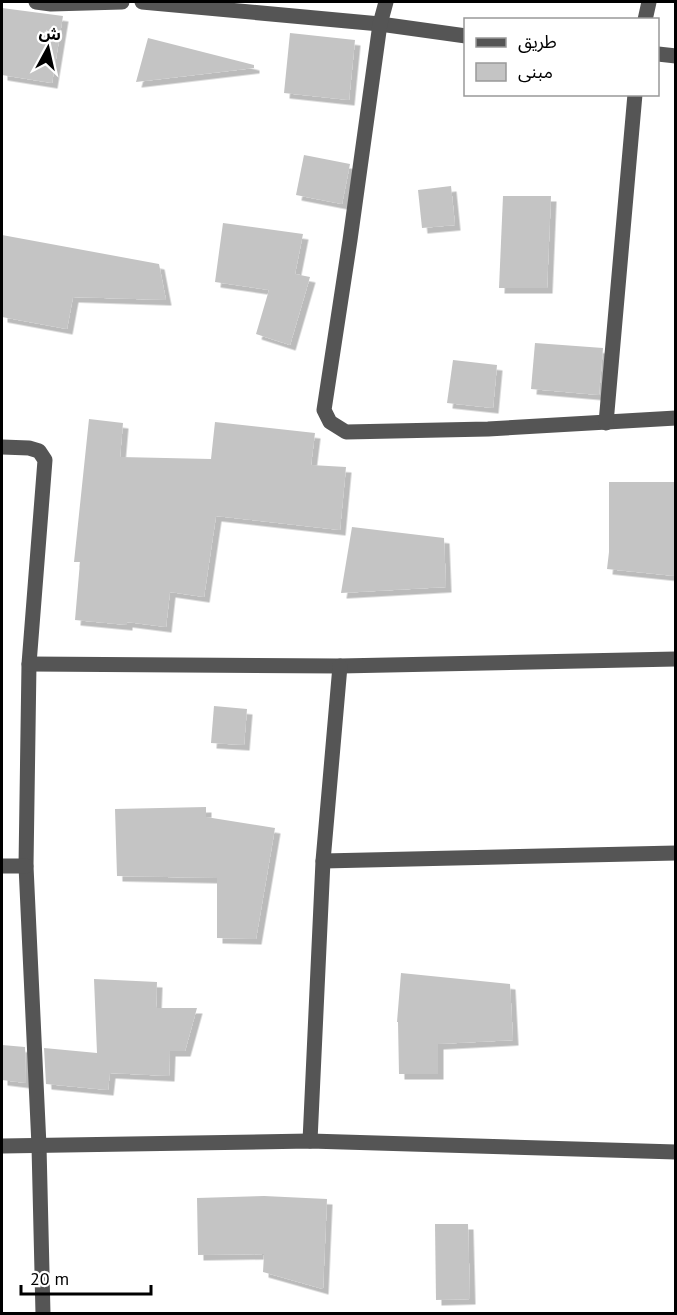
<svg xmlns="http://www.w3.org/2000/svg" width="677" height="1315" font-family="'PT Sans','Noto Sans Arabic',sans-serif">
<defs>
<filter id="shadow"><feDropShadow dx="5.5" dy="5.5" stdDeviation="0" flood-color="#0004"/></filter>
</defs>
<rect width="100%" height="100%" fill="#fff"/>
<g fill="#c4c4c4" filter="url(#shadow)">
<path d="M 2,8 L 63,16 L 52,83 L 2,75 Z"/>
<path d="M 290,33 L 355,40 L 349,100 L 284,93 Z"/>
<path d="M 148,38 L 254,65 L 254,68 L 136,82 Z"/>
<path d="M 304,155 L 350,164 L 342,204 L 296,195 Z"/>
<path d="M 451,186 L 455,225 L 422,228 L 418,190 Z"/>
<path d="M 503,196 L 551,196 L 547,288 L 499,288 Z"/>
<path d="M 223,223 L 303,234 L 295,274 L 310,277 L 290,345 L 256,334 L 269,290 L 215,282 Z"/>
<path d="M 2,235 L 159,264 L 166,300 L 73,297 L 67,329 L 2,317 Z"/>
<path d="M 535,343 L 603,348 L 599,395 L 531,389 Z"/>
<path d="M 453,360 L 497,365 L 493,408 L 447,403 Z"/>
<path d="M 89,419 L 123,423 L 120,457 L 211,459 L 215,422 L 315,433 L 311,465 L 346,467 L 340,530 L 216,516 L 204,597 L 170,592 L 166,627 L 127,622 L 127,625 L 75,620 L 80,562 L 74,562 Z"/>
<path d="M 609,482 L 675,482 L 675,576 L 607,569 L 609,552 Z"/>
<path d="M 352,527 L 444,538 L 446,587 L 341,593 Z"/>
<path d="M 214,706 L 247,709 L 244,745 L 211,743 Z"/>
<path d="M 206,807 L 206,817 L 275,828 L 256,939 L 217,938 L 217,878 L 117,876 L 115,809 Z"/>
<path d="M 401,973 L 510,984 L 513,1040 L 438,1044 L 438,1074 L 399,1074 L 398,1022 L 397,1022 Z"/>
<path d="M 94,979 L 157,982 L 156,1008 L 197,1008 L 185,1051 L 170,1051 L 169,1076 L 110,1073 L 108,1090 L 46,1084 L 44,1048 L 97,1053 Z"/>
<path d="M 2,1045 L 25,1047 L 26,1083 L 2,1080 Z"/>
<path d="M 264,1196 L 327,1199 L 323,1289 L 263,1272 L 264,1254 L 198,1255 L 197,1198 Z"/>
<path d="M 435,1224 L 468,1224 L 470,1299 L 436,1300 Z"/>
</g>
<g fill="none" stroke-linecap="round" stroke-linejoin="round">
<g stroke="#555" stroke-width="15">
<path d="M 36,2 L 51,4 L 122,2"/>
<path d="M 142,2 L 380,24 L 466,36"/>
<path d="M 386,2 L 380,24 L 350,240 L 324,410 L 330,422 L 346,432 L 488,429 L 676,418"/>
<path d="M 645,20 L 649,2"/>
<path d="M 658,54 L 676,56"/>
<path d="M 606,423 L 635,94"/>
<path d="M 2,447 L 29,448 L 39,451 L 45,460 L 29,664 L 26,866 L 39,1146 L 43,1314"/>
<path d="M 29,664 L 340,666 L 676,659"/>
<path d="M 323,861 L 676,853"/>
<path d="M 2,866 L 26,866"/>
<path d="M 310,1141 L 323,861 L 340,666"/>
<path d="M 2,1146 L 310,1141 L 676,1152"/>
</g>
</g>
<rect width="677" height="1315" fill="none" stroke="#000000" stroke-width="6"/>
<rect x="464" y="18" width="195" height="78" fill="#ffffff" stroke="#999999" stroke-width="1.5"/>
<rect x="476" y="38" width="30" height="9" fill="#555555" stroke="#999999" stroke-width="1.5"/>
<text x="518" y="48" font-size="18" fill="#000000">طريق</text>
<rect x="476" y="63" width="30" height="18" fill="#c4c4c4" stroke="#999999" stroke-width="1.5"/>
<text x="518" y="78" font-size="18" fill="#000000">مبنى</text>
<g transform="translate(48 48) rotate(8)" stroke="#ffffff" stroke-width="4.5" paint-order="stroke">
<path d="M0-4.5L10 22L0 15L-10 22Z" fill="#000000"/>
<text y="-9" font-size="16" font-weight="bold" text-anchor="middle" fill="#000000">ش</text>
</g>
<path d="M21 1285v9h130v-9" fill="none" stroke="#000000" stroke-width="3"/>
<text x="30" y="1285" font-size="18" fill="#000000" stroke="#ffffff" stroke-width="4.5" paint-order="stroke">20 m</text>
</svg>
